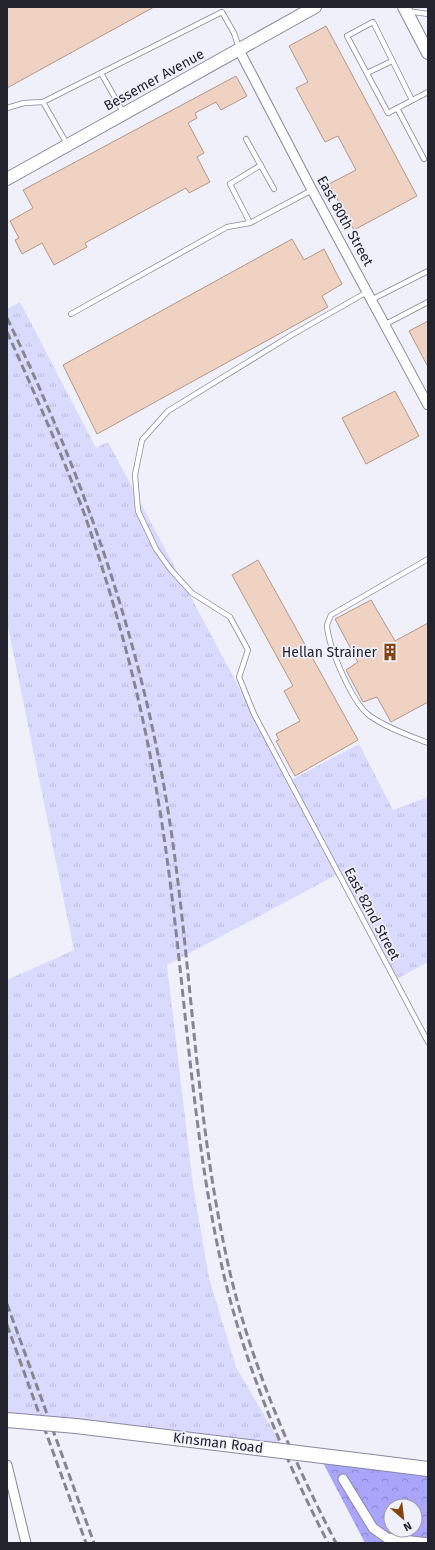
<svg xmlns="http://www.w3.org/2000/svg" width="435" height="1550" font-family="'Fira Sans',sans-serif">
<defs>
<pattern id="grass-tufts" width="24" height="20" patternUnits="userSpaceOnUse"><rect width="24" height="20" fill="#dadafe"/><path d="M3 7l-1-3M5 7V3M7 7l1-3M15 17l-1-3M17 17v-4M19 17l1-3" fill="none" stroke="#bbbbda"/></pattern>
<pattern id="forest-crowns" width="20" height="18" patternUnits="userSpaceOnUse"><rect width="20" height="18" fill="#a9a5fa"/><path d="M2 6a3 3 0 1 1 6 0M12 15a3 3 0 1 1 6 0" fill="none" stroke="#8986cb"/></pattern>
</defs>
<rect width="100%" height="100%" fill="#f0f0fb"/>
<path fill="url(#grass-tufts)" d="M 20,302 L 96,448 L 108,442 L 289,781 L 359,744 L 393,810 L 428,797 L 428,962 L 395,980 L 338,874 L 167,965 L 193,1185 L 209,1278 L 236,1367 L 285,1451 L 7,1420 L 7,980 L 74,950 L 7,622 L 7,309 Z"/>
<path fill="url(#forest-crowns)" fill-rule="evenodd" d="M 319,1455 L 428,1469 L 428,1543 L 365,1543 ZM 391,1506 L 415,1506 L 415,1530 L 391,1530 Z"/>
<g fill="#efd2c2" stroke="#b39888">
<path d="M 7,7 L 154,7 L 7,88 Z"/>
<path d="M 326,26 L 417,196 L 354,230 L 329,184 L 356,170 L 338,136 L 325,142 L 296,88 L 308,82 L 289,46 Z"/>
<path d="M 236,76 L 247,96 L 221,110 L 216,102 L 195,113 L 197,118 L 188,123 L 204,153 L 197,157 L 210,182 L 189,193 L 186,188 L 85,243 L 87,247 L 54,265 L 42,243 L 22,254 L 15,240 L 19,238 L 10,221 L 33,208 L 23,190 Z"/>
<path d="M 292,239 L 304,260 L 324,249 L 342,284 L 322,296 L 328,307 L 97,434 L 63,365 Z"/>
<path d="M 428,321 L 428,367 L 409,331 Z"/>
<path d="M 395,391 L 419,436 L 366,464 L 342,418 Z"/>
<path d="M 258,560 L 358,740 L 295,776 L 276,741 L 279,740 L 276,734 L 300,721 L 284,691 L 293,686 L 232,575 Z"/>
<path d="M 371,600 L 395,641 L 428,623 L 428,702 L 391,722 L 377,697 L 363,702 L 346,670 L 358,662 L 335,619 Z"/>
</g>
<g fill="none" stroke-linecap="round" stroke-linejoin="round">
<g stroke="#8787a1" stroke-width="6">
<g id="lane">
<path d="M 407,11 L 428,14"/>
<path d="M 101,73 L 123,112"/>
<path d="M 367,73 L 392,61"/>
<path d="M 412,100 L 373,22 L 347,36 L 388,113 L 428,92"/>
<path d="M 43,102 L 67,144"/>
<path d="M 7,108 L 24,103 L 43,102 L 222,12 L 234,33 L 239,48"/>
<path d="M 397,108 L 424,159"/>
<path d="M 246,139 L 274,189"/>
<path d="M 261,165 L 230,184 L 250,223 L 312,190"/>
<path d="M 367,292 L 290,336 L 168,411 L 142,440 L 135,475 L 138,511 L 156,549 L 171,570 L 192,593 L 230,617 L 248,650 L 239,677 L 254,714 L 428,1042"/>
<path d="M 371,300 L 428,271"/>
<path d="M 71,314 L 227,227 L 250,223"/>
<path d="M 384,325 L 428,302"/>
<path d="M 428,559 L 331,615 C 330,618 327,623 327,626 C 329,648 352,703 370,716 C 387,728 408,735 428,743"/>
</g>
</g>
<g stroke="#8787a1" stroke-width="11">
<g id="street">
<path d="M 239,50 L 312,190 L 428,405"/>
<path d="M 7,1465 L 26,1543"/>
<path d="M 343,1479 L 373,1528 L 387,1538 L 428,1543"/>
</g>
</g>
<g stroke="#8787a1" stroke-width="14">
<g id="secondary">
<path d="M 404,7 L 428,53"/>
<path d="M 7,179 L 315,7"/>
</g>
</g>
<g stroke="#8787a1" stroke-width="16">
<path id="primary" d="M 372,1462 L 428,1469"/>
</g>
<use href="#lane" stroke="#fff" stroke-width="4.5"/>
<use href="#street" stroke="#fff" stroke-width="9"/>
<use href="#secondary" stroke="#fff" stroke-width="12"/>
<use href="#primary" stroke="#fff" stroke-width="14"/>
<g stroke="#868691" stroke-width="3" stroke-dasharray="8 4" stroke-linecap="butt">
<path d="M 7,318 C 82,473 139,634 167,804 C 191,952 194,1103 225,1250 C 246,1353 288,1450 336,1543"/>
<path d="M 7,332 C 34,392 61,452 84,513 C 114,599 138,687 154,776 C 183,934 186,1096 219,1253 C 240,1355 281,1451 328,1543"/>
<path d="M 7,1304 L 94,1543"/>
<path d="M 7,1325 L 86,1543"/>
</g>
<g stroke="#8787a1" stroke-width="16" stroke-linecap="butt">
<path id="primary-bridge" d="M 7,1420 L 76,1426 L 372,1462"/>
</g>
<use href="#primary-bridge" stroke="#fff" stroke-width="14"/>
</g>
<defs>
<g id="building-bare" transform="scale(1.38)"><path d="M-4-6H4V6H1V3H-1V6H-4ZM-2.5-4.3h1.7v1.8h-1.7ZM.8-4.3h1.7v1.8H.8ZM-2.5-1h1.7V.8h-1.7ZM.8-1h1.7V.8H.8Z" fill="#84430f" stroke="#f0f0fb" stroke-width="2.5" paint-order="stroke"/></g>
</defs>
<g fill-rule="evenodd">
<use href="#building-bare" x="390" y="652"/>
</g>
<g text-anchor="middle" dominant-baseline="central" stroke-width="3.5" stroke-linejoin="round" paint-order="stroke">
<g font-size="14" fill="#24242f" stroke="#f0f0fb">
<text transform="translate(154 80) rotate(-29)">Bessemer Avenue</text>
<text transform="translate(345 221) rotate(61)">East 80th Street</text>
<text transform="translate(372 914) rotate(62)">East 82nd Street</text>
<text transform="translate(218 1443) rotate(7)">Kinsman Road</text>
</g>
<g font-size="14" fill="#24242f" stroke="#f0f0fb" text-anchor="end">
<text x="377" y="652">Hellan Strainer</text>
</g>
</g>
<rect width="435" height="1550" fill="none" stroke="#24242f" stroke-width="16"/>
<g transform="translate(403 1518) rotate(152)"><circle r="19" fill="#f0f0fb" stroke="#9e9ea9"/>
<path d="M0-3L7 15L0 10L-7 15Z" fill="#84430f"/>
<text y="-6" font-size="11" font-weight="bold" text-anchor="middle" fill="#24242f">N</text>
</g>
</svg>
